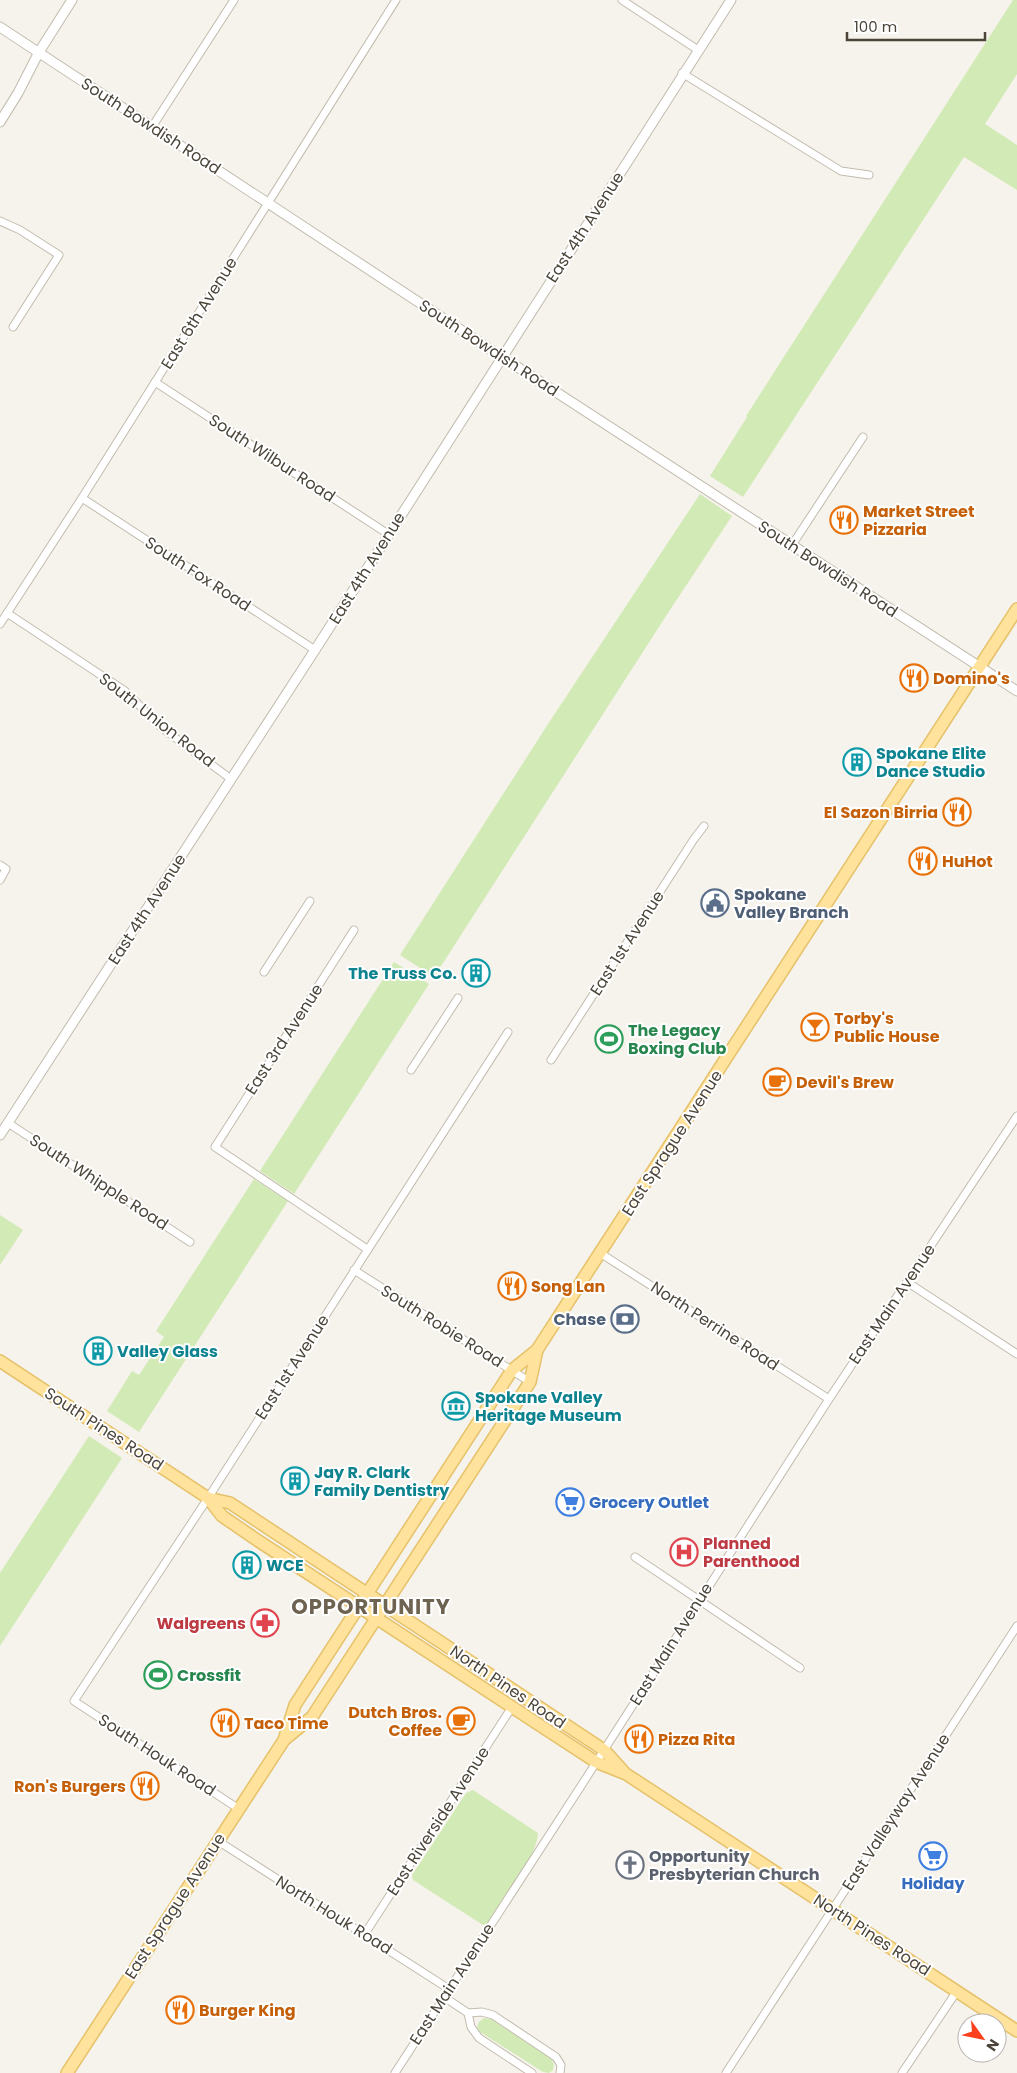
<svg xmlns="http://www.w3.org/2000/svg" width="1017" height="2073" font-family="Poppins,sans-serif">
<rect width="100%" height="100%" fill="#f6f3ec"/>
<g fill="#d2eab5">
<path d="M 1013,0 L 1017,0 L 1017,74 L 985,124 L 1017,145 L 1017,190 L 964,157 L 743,497 L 710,476 L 747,417 L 746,416 Z"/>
<path d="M 700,494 L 732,516 L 666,616 L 434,977 L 400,955 L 548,724 Z"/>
<path d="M 394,962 L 429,984 L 294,1194 L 260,1171 Z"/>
<path d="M 254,1179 L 288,1201 L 139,1432 L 107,1411 L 132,1371 L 139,1375 L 164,1337 L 156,1331 Z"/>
<path d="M 0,1215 L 23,1230 L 0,1265 Z"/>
<path d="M 89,1436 L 122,1458 L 0,1646 L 0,1573 Z"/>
<path d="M 473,1790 L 538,1833 C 537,1857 501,1905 486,1927 L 413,1880 L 412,1875 L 466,1793 Z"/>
<path d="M 484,2018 L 491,2019 L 552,2059 L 554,2065 L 553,2070 L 549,2073 L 543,2072 L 480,2032 L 477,2027 L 479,2022 Z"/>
</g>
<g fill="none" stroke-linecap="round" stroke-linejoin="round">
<g stroke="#c2bbae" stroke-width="9">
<g id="minor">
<path d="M 622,0 L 698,50"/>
<path d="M 682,73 L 841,171 L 869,175"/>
<path d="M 152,127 L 234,0"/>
<path d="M 0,221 L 20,230 L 59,255 L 13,327"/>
<path d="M 155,382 L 388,534"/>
<path d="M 82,498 L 315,650"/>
<path d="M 792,545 L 863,437"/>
<path d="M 7,613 L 125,691 L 162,728 L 231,779"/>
<path d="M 0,624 L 82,498 L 396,0"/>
<path d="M 0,865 L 6,869 L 0,880"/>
<path d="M 354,930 L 215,1147 L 367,1249"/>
<path d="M 264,972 L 310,901"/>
<path d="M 551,1060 L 694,839 L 704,826"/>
<path d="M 411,1070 L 458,998"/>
<path d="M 8,1123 L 190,1242"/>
<path d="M 600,1253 L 829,1399"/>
<path d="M 354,1270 L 530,1382"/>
<path d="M 907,1282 L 1017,1354"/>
<path d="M 635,1557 L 800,1668"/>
<path d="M 239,1809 L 74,1701 L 208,1498 L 508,1032"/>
<path d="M 218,1841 L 449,1989"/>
<path d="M 364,1935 L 512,1707"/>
<path d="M 444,1997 L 468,2013 L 482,2012 L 493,2015 L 556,2057 L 561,2065 L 560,2073"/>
<path d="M 468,2013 L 471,2027 L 479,2038 L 532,2073"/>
<path d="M 395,2073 L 581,1786 L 829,1399 L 1017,1116"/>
<path d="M 726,2073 L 1017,1626"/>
<path d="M 902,2073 L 957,1991"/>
</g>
</g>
<g stroke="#c2bbae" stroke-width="11">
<g id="tertiary">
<path d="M 0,27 L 502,357 L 1017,691"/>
<path d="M 0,122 L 18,93 L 39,52 L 72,0"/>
<path d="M 0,1135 L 315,650 L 731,0"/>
</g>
</g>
<g stroke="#e6c16a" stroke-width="14">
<g id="primary">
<path d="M 0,1361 L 208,1498 L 230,1503 L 604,1750 L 623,1771"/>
<path d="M 208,1498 L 222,1516 L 257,1540 L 596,1762 L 626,1774 L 1017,2031"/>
<path d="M 285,1739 L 312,1717 L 530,1382 L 537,1350"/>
<path d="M 67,2073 L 284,1740 L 295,1705 L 512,1370 L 537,1350 L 1017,609"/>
</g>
</g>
<use href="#minor" stroke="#fff" stroke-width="7"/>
<use href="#tertiary" stroke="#fff" stroke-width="9"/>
<use href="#primary" stroke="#ffe39c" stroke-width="11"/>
</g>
<defs>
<g id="restaurant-ring" transform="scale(1.4375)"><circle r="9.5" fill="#fff" stroke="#e8710a" stroke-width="1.5"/><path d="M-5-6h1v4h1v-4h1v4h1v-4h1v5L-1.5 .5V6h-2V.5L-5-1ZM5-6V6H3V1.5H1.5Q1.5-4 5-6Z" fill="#e8710a"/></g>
<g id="building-ring" transform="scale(1.4375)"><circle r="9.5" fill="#fff" stroke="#0f9aa8" stroke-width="1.5"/><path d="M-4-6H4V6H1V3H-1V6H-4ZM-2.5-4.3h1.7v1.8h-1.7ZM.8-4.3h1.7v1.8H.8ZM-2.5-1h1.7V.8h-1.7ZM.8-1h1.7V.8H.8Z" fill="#0f9aa8"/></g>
<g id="civic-ring" transform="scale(1.4375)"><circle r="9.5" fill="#fff" stroke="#5c6f8a" stroke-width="1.5"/><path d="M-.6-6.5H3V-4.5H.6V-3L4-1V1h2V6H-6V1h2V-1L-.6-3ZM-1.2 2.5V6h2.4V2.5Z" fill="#5c6f8a"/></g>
<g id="bar-ring" transform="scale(1.4375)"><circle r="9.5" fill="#fff" stroke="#e8710a" stroke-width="1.5"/><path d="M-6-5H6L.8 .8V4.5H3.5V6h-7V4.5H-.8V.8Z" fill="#e8710a"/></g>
<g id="stadium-ring" transform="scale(1.4375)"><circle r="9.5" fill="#fff" stroke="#2e9e5b" stroke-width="1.5"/><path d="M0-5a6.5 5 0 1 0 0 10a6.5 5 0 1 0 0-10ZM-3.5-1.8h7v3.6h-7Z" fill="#2e9e5b"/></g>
<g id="cafe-ring" transform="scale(1.4375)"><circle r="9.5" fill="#fff" stroke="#e8710a" stroke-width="1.5"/><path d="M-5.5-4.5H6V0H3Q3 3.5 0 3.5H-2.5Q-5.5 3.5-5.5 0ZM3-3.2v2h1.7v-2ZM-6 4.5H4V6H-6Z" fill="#e8710a"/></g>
<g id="bank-ring" transform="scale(1.4375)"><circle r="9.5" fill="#fff" stroke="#5c6f8a" stroke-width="1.5"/><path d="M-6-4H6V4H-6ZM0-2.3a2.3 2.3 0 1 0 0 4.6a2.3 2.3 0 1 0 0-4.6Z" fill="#5c6f8a"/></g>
<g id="museum-ring" transform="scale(1.4375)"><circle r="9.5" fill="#fff" stroke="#0f9aa8" stroke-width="1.5"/><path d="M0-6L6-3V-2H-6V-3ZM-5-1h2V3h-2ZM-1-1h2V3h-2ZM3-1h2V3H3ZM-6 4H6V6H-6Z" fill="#0f9aa8"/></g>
<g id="supermarket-ring" transform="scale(1.4375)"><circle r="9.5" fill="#fff" stroke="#3f7fe0" stroke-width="1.5"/><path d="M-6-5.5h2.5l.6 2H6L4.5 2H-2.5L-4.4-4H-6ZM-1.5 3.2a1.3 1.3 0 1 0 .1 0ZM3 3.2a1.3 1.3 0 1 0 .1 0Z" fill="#3f7fe0"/></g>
<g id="hospital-ring" transform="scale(1.4375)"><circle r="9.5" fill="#fff" stroke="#e0444e" stroke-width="1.5"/><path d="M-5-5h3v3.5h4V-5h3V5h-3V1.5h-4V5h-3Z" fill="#e0444e"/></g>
<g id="pharmacy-ring" transform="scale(1.4375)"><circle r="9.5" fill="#fff" stroke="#e0444e" stroke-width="1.5"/><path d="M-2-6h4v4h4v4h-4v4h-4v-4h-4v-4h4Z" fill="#e0444e"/></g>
<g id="church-ring" transform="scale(1.4375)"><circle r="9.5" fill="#fff" stroke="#6b7280" stroke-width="1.5"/><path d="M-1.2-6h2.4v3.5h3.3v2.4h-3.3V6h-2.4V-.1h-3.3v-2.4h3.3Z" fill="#6b7280"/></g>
</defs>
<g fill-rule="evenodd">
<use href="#restaurant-ring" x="844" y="520"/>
<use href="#restaurant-ring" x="914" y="678"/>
<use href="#building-ring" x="857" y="762"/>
<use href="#restaurant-ring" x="957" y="812"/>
<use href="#restaurant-ring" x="923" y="861"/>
<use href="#civic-ring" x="715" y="903"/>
<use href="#building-ring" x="476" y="973"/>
<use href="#bar-ring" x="815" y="1027"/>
<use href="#stadium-ring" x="609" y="1039"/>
<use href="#cafe-ring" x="777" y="1082"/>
<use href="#restaurant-ring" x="512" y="1286"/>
<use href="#bank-ring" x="625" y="1319"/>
<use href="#building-ring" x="98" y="1351"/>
<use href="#museum-ring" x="456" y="1406"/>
<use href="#building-ring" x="295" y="1481"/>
<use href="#supermarket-ring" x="570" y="1502"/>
<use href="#hospital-ring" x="684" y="1552"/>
<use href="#building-ring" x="247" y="1565"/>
<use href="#pharmacy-ring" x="265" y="1623"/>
<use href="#stadium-ring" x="158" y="1675"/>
<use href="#cafe-ring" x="461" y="1721"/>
<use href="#restaurant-ring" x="225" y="1723"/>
<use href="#restaurant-ring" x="639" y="1739"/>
<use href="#restaurant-ring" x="145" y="1786"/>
<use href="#supermarket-ring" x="933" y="1856"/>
<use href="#church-ring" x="630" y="1865"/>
<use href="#restaurant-ring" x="180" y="2010"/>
</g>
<g text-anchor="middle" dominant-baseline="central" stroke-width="4" stroke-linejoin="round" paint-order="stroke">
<g font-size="16" fill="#4b4439" stroke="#fff">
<text transform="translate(151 126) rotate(33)">South Bowdish Road</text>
<text transform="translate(585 227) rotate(-57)">East 4th Avenue</text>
<text transform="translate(199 313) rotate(-58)">East 6th Avenue</text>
<text transform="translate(489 348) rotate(33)">South Bowdish Road</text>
<text transform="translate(272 458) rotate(33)">South Wilbur Road</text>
<text transform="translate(367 568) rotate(-58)">East 4th Avenue</text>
<text transform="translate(828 569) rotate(33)">South Bowdish Road</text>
<text transform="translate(198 574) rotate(33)">South Fox Road</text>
<text transform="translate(157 720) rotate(38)">South Union Road</text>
<text transform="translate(147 909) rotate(-57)">East 4th Avenue</text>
<text transform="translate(627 943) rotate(-57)">East 1st Avenue</text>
<text transform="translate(284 1039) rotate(-57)">East 3rd Avenue</text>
<text transform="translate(672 1143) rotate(-57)">East Sprague Avenue</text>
<text transform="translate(99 1182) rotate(33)">South Whipple Road</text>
<text transform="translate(892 1304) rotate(-56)">East Main Avenue</text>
<text transform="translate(442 1326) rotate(32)">South Robie Road</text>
<text transform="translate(715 1326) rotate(33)">North Perrine Road</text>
<text transform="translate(292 1367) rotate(-57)">East 1st Avenue</text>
<text transform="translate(104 1429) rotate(33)">South Pines Road</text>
<text transform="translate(671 1644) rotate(-58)">East Main Avenue</text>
<text transform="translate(508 1687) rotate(34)">North Pines Road</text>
<text transform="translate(157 1755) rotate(33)">South Houk Road</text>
<text transform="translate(896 1812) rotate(-57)">East Valleyway Avenue</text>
<text transform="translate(438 1821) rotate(-57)">East Riverside Avenue</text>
<text transform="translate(175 1906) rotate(-57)">East Sprague Avenue</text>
<text transform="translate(334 1915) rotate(32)">North Houk Road</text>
<text transform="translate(872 1935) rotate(33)">North Pines Road</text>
<text transform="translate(452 1984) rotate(-57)">East Main Avenue</text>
</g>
<g font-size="16" font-weight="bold" fill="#c56008" stroke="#fff" text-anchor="start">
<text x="863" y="511">Market Street<tspan x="863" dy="18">Pizzaria</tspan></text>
<text x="933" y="678">Domino's</text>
<text x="938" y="812" text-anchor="end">El Sazon Birria</text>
<text x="942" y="861">HuHot</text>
<text x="834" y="1018">Torby's<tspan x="834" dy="18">Public House</tspan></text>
<text x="796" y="1082">Devil's Brew</text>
<text x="531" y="1286">Song Lan</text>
<text x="442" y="1712" text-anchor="end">Dutch Bros.<tspan x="442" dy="18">Coffee</tspan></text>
<text x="244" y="1723">Taco Time</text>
<text x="658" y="1739">Pizza Rita</text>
<text x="126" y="1786" text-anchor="end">Ron's Burgers</text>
<text x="199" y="2010">Burger King</text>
</g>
<g font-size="16" font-weight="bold" fill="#0d838f" stroke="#fff" text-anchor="start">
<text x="876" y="753">Spokane Elite<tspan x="876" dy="18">Dance Studio</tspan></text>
<text x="457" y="973" text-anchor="end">The Truss Co.</text>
<text x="117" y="1351">Valley Glass</text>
<text x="475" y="1397">Spokane Valley<tspan x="475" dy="18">Heritage Museum</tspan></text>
<text x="314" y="1472">Jay R. Clark<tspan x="314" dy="18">Family Dentistry</tspan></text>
<text x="266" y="1565">WCE</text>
</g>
<g font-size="16" font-weight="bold" fill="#4e5e75" stroke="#fff" text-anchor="start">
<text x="734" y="894">Spokane<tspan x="734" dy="18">Valley Branch</tspan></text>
<text x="606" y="1319" text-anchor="end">Chase</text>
</g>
<g font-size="16" font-weight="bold" fill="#27864d" stroke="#fff" text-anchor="start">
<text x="628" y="1030">The Legacy<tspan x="628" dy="18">Boxing Club</tspan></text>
<text x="177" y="1675">Crossfit</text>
</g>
<g font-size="16" font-weight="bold" fill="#366cbe" stroke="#fff" text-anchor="start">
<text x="589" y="1502">Grocery Outlet</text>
<text x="933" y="1883" text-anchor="middle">Holiday</text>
</g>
<g font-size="16" font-weight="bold" fill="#be3a42" stroke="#fff" text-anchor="start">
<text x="703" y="1543">Planned<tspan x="703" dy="18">Parenthood</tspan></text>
<text x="246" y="1623" text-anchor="end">Walgreens</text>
</g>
<g font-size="16" font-weight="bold" fill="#5b616d" stroke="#fff" text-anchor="start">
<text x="649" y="1856">Opportunity<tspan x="649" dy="18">Presbyterian Church</tspan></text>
</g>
<g font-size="21" font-weight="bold" letter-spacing="1" fill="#6e6250" stroke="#fff">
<text x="371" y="1606">OPPORTUNITY</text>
</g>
</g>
<g transform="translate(982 2038) rotate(123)"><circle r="24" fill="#ffffff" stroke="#b7b4b0"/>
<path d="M0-4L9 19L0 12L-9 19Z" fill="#fc3f1d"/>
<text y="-8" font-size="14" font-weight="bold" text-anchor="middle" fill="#4b4439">N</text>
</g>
<path d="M847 32v8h138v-8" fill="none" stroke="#4b4439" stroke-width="2.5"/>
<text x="854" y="32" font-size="15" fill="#4b4439" stroke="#ffffff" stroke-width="4" paint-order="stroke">100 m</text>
</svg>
